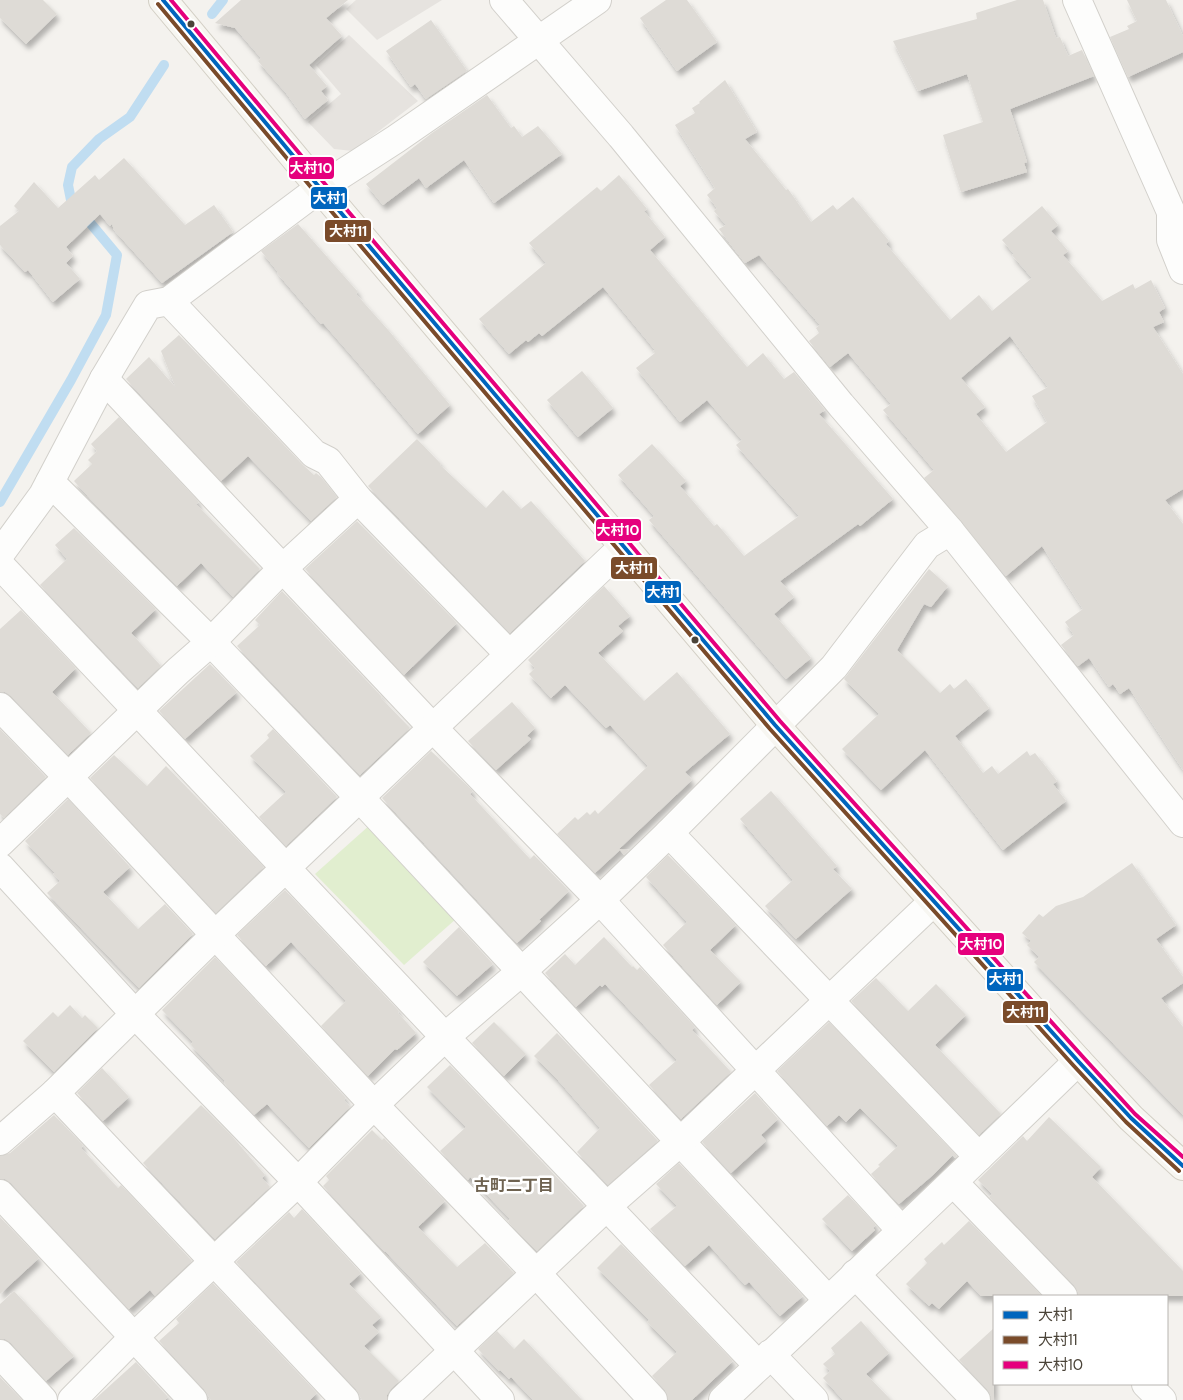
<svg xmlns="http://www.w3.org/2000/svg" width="1183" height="1400" font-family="'DM Sans','Noto Sans JP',sans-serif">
<defs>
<filter id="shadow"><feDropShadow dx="3" dy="5.5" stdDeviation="2.5" flood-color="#0004"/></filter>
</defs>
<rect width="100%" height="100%" fill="#f4f2ee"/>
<path fill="#e1eecf" d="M 371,824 L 457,918 L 404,965 L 315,874 Z"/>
<g fill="#e6e3df">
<path d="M 356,0 L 442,0 L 377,40 L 346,9 Z"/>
<path d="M 349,35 L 418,101 L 353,151 L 334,149 L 308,122 L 341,94 L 316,65 Z"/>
</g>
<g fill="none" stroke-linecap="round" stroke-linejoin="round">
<g stroke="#c0ddf1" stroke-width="10">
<path d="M 212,14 L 223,0"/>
<path d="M 0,502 L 71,380 L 106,315 L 117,255 L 71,200 L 68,185 L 72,167 L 99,139 L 130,117 L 164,65"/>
</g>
</g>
<g fill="#dedbd6" fill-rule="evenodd" filter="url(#shadow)">
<path d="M 0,0 L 43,0 L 57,14 L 26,44 L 0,18 Z"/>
<path d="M 241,0 L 348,0 L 326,18 L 342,36 L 309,65 L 327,86 L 321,91 L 328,100 L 305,119 L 286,93 L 258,61 L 261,58 L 235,28 L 215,23 Z"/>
<path d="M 666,0 L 687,0 L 717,42 L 677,71 L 640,18 Z"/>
<path d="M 1017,0 L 1043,0 L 1056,38 L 1060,37 L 1068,56 L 1082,50 L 1094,76 L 1010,109 L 1027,162 L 1024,163 L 1027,172 L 961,192 L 943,135 L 983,122 L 967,74 L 918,91 L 893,41 L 977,19 L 976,13 Z"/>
<path d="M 1127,0 L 1166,0 L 1183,36 L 1183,52 L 1128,77 L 1110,37 L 1129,29 L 1127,26 L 1137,21 Z"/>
<path d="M 431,20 L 467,71 L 426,99 L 415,84 L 411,87 L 386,51 Z"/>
<path d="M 725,80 L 757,132 L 745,139 L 786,190 L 788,189 L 811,222 L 833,205 L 837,210 L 853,197 L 889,241 L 886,244 L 950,320 L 979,295 L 992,311 L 1032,278 L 1012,255 L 1014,254 L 1002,240 L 1042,206 L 1058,225 L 1051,231 L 1068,251 L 1063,255 L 1102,301 L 1133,284 L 1135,289 L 1151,280 L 1165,308 L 1159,312 L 1164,322 L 1153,327 L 1183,374 L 1183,489 L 1165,500 L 1183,524 L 1183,770 L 1129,688 L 1120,694 L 1113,684 L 1109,687 L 1089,658 L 1078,666 L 1061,645 L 1074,635 L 1065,622 L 1083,609 L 1042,546 L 1006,576 L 924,478 L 934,470 L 883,410 L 891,404 L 848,353 L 830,367 L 809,341 L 819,333 L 816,328 L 820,325 L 759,255 L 745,263 L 719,229 L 726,225 L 714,211 L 717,208 L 707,195 L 715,188 L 675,125 L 695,113 L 692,108 L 700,103 L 699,102 ZM 1010,336 L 1048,387 L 1032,396 L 1047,422 L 1006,452 L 976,414 L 985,407 L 961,378 Z"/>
<path d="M 487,95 L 511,128 L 514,126 L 522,137 L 538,126 L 562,154 L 494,203 L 464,160 L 426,188 L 419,178 L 383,205 L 366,184 L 432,133 Z"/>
<path d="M 124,158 L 185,225 L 214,205 L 233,232 L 162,283 L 114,230 L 112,224 L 110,226 L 100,214 L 66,247 L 73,256 L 66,263 L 80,279 L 53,302 L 28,270 L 25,272 L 0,245 L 0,226 L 19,211 L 14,206 L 34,182 L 58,208 L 95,175 L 99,180 Z"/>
<path d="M 619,175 L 647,209 L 644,211 L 665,237 L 650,250 L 747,367 L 763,353 L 784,379 L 794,372 L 825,410 L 819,414 L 893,499 L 860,526 L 858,524 L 780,581 L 794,597 L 774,614 L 811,658 L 786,679 L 649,520 L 654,516 L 618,475 L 652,444 L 686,481 L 680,486 L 714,526 L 717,524 L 744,556 L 799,516 L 736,445 L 742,440 L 707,400 L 680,422 L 636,368 L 655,353 L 653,351 L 655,350 L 603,287 L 542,336 L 539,333 L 528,342 L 526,340 L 509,354 L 479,319 L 546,263 L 529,243 L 597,187 L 601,191 Z"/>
<path d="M 298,224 L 358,292 L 356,294 L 389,331 L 450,405 L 418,434 L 358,363 L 323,323 L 321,324 L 277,273 L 278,272 L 261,251 Z"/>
<path d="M 179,335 L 303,465 L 314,475 L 316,473 L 321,477 L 337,497 L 311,521 L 248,456 L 221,481 L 126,379 L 149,357 L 176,388 L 161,351 Z"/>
<path d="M 582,371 L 613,408 L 578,437 L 547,400 Z"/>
<path d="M 119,417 L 199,502 L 196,504 L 260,569 L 233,597 L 201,563 L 177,586 L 97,506 L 74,481 L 92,464 L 88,460 L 97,451 L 91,444 Z"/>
<path d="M 417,439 L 441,464 L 440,465 L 486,508 L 503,490 L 521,509 L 531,501 L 585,561 L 510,633 L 368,486 Z"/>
<path d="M 357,521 L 457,623 L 404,675 L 305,569 Z"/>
<path d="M 74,528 L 156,609 L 131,633 L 161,666 L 138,688 L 40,585 L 67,559 L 55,545 Z"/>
<path d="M 929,569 L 948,586 L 931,607 L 924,604 L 897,650 L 940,693 L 950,684 L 954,689 L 966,679 L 989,708 L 955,736 L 983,773 L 992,766 L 998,774 L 1027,751 L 1030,756 L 1035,753 L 1057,781 L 1053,784 L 1066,801 L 1003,850 L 925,750 L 881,790 L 842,749 L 879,714 L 844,679 Z"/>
<path d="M 604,586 L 630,616 L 618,626 L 623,631 L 598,653 L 644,701 L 677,672 L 730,734 L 685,772 L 692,780 L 619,849 L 629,850 L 624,855 L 620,850 L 595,873 L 557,834 L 575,817 L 578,820 L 587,812 L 590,815 L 595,810 L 598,814 L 648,766 L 610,725 L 606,728 L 565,685 L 551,698 L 529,674 L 535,668 L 528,660 Z"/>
<path d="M 282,591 L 382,697 L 381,698 L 410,728 L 360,775 L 237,646 L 260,625 L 255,620 Z"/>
<path d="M 21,610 L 76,668 L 52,692 L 91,733 L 68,755 L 11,696 L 5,692 L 0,692 L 0,629 Z"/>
<path d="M 210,664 L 237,692 L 185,739 L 159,711 Z"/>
<path d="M 512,702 L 535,728 L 527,736 L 531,739 L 496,770 L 468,741 Z"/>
<path d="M 0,729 L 46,777 L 4,818 L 0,814 Z"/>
<path d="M 273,729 L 337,797 L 286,846 L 259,817 L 286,792 L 250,756 L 269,738 L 267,735 Z"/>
<path d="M 431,751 L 473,791 L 470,794 L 530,859 L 534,855 L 569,891 L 539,920 L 541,921 L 517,943 L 382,798 Z"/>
<path d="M 114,755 L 147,786 L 166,766 L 264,867 L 216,913 L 90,778 Z"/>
<path d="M 771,791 L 837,866 L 833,869 L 852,889 L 796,939 L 765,906 L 793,880 L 740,819 Z"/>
<path d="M 68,799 L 130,867 L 103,892 L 138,929 L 165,904 L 193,934 L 139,988 L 47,893 L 60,881 L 53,874 L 55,873 L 25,841 Z"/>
<path d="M 668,855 L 736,925 L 710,950 L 741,982 L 717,1005 L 663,945 L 687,922 L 646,877 Z"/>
<path d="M 1132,863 L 1176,925 L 1156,939 L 1183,977 L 1183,983 L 1161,998 L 1183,1027 L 1183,1115 L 1034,962 L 1039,957 L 1027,945 L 1031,941 L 1022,933 L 1039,914 L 1043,917 L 1056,906 L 1083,897 Z"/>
<path d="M 285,890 L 399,1011 L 398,1013 L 416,1033 L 397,1050 L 395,1049 L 368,1076 L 321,1026 L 346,1001 L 291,942 L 266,966 L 237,935 Z"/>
<path d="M 459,927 L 493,964 L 457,996 L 423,962 Z"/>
<path d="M 604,937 L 632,967 L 633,966 L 637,970 L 640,967 L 695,1027 L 692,1030 L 731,1072 L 681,1119 L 649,1085 L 677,1060 L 605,984 L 602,987 L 600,985 L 576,1007 L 545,973 L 565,954 L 575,965 Z"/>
<path d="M 215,957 L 346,1098 L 344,1100 L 350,1107 L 309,1148 L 267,1104 L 254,1115 L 224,1083 L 225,1081 L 191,1045 L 193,1042 L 162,1010 Z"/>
<path d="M 876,978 L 908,1011 L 936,984 L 966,1015 L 935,1045 L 1001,1114 L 979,1135 L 851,1001 Z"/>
<path d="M 70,1005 L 82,1018 L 85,1015 L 98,1028 L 54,1072 L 23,1041 L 53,1012 L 58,1017 Z"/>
<path d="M 494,1022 L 526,1054 L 504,1076 L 472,1043 Z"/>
<path d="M 829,1022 L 957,1156 L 955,1158 L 953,1155 L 933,1175 L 899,1204 L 871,1174 L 880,1166 L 878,1165 L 898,1146 L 860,1108 L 846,1122 L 839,1115 L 827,1126 L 777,1071 Z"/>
<path d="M 557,1033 L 658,1141 L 608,1185 L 577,1152 L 600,1128 L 557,1079 L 534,1056 Z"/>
<path d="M 450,1065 L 584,1206 L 537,1251 L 508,1222 L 510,1219 L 470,1177 L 468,1180 L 440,1151 L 466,1127 L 427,1087 Z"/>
<path d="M 102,1068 L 129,1097 L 103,1121 L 77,1093 Z"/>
<path d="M 755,1093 L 778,1119 L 761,1135 L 766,1141 L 731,1173 L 702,1142 Z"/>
<path d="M 201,1105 L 231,1135 L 265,1175 L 262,1178 L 270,1187 L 215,1239 L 143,1163 Z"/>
<path d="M 54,1115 L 83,1145 L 81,1148 L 118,1188 L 121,1185 L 192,1261 L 155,1296 L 150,1290 L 129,1309 L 11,1183 L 5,1179 L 0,1179 L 0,1156 L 10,1153 Z"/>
<path d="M 1049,1117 L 1101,1167 L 1092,1177 L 1183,1271 L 1183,1296 L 1078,1296 L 1078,1292 L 1074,1285 L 989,1197 L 992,1194 L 978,1180 L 1023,1136 L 1027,1141 Z"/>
<path d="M 372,1130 L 382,1140 L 384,1138 L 445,1201 L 418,1227 L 457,1267 L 485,1243 L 514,1273 L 457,1326 L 386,1252 L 384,1251 L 323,1186 L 329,1180 L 326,1176 Z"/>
<path d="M 679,1163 L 803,1296 L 780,1316 L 749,1282 L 745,1285 L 709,1245 L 685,1266 L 650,1229 L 677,1206 L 656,1184 Z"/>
<path d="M 848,1195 L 876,1225 L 873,1228 L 875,1230 L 852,1251 L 822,1219 Z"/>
<path d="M 302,1209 L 361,1273 L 349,1284 L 381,1317 L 372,1325 L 379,1332 L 364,1346 L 399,1381 L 391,1389 L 387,1395 L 387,1400 L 362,1400 L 356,1389 L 236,1262 L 289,1212 L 294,1218 Z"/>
<path d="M 0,1217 L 39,1258 L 0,1294 Z"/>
<path d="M 969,1221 L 1042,1296 L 981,1296 L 967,1281 L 939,1309 L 932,1303 L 929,1306 L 906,1284 L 927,1263 L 924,1259 L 942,1242 L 944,1245 Z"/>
<path d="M 621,1244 L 733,1361 L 692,1400 L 668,1400 L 665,1390 L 652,1376 L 677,1352 L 647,1322 L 649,1320 L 597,1268 Z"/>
<path d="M 213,1283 L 317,1393 L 310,1400 L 211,1400 L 204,1389 L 159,1341 L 179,1323 L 176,1319 Z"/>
<path d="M 14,1291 L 74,1356 L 46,1381 L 11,1343 L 5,1339 L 0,1339 L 0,1304 Z"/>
<path d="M 861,1321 L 889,1353 L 866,1374 L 891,1400 L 843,1400 L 823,1378 L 830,1371 L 823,1364 L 835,1354 L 831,1348 Z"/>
<path d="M 994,1328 L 994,1400 L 991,1400 L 991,1396 L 987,1389 L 959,1360 Z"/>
<path d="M 497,1331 L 514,1349 L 524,1339 L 582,1400 L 533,1400 L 511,1377 L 509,1379 L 500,1370 L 499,1371 L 478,1349 Z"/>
<path d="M 136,1362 L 168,1397 L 165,1400 L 94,1400 Z"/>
<path d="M 0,1377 L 22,1400 L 0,1400 Z"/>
</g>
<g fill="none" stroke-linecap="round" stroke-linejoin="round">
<g stroke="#d2d0cb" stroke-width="30">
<g id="street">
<path d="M 504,0 L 621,136 L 841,405 L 950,531 L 1183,823"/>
<path d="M 1077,0 L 1171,212 L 1171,240 L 1183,270"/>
<path d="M 169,301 L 314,454 L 328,461 L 358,499 L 509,654"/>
<path d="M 104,379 L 433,728 L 600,900 L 901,1230"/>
<path d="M 50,482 L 211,642 L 359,797 L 828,1300"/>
<path d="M 0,554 L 43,495 L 104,379 L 148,305 L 169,301 L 320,188 L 396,139 L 597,0"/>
<path d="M 0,565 L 445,1037 L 759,1366"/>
<path d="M 0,707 L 68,777 L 374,1105 L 536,1273 L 653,1400"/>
<path d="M 669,833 L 979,1157"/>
<path d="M 0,843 L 178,671 L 211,642 L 283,568 L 358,499"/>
<path d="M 0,867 L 136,1015 L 298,1182 L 500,1400"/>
<path d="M 55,1093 L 345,1400"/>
<path d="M 0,1141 L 55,1093 L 214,936 L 624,546"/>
<path d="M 954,1183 L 1063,1296"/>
<path d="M 0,1194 L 193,1400"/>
<path d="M 855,1274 L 976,1400"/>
<path d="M 0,1354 L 43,1400"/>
<path d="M 770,1354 L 814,1400"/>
<path d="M 1146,1384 L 1162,1400"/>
<path d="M 72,1400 L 134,1337 L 298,1182 L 374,1105 L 445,1037 L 522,971 L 600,900 L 669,833 L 834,667 L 927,545 L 950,531"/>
<path d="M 402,1400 L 607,1206 L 680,1142 L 934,901"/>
<path d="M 723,1400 C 842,1288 961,1175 1078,1061"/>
</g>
</g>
<g stroke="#d3cfc5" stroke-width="30">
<path id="secondary" d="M 163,0 L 320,188 L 775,725 L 1078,1061 L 1131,1118 L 1183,1166"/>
</g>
<use href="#street" stroke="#fdfdfc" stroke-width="28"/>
<use href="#secondary" stroke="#f7f6f1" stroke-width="28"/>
<g stroke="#fff" stroke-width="8">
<path id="bus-1" d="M 163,0 L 320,188 L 775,725 L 1078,1061 L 1131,1118 L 1183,1166"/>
</g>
<g stroke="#fff" stroke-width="8">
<path id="bus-2" d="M 158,4 L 315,192 L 770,729 L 1073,1065 L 1126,1122 L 1179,1171"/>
</g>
<g stroke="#fff" stroke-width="8">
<path id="bus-3" d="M 171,0 L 325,184 L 780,721 L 1083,1057 L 1135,1114 L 1183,1157"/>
</g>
<use href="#bus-1" stroke="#0065bd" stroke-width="4"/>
<use href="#bus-2" stroke="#7a4b2a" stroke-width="4"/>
<use href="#bus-3" stroke="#e5007d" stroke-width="4"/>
</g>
<g fill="#4b4439" stroke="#fff" stroke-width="2">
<circle cx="191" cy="24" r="4.5"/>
<circle cx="695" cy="640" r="4.5"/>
</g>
<g text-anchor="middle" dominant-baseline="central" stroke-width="5" stroke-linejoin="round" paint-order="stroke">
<g font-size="16" font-weight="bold" fill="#6e6250" stroke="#fff">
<text x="514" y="1185">古町二丁目</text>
</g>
</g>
<g stroke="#fff" stroke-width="2">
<rect x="288" y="156" width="47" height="24" rx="5" fill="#e5007d"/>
<rect x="310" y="186" width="38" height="24" rx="5" fill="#0065bd"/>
<rect x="324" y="219" width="48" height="24" rx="5" fill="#7a4b2a"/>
<rect x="595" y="518" width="47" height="24" rx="5" fill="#e5007d"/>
<rect x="610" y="556" width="48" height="24" rx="5" fill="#7a4b2a"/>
<rect x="644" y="580" width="38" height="24" rx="5" fill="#0065bd"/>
<rect x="957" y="932" width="48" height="24" rx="5" fill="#e5007d"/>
<rect x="986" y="968" width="38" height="24" rx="5" fill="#0065bd"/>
<rect x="1002" y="1000" width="47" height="24" rx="5" fill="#7a4b2a"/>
</g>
<g font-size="14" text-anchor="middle" font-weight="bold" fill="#fff">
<text x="311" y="173">大村10</text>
<text x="329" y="203">大村1</text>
<text x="348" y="236">大村11</text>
<text x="618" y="535">大村10</text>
<text x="634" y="573">大村11</text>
<text x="663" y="597">大村1</text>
<text x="981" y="949">大村10</text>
<text x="1005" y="984">大村1</text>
<text x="1025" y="1017">大村11</text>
</g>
<rect x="993" y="1295" width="175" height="90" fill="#ffffff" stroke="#b7b4b0"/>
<rect x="1003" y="1311" width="25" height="8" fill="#0065bd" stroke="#b7b4b0"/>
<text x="1038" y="1320" font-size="15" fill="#4b4439">大村1</text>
<rect x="1003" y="1336" width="25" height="8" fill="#7a4b2a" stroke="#b7b4b0"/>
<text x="1038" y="1345" font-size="15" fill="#4b4439">大村11</text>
<rect x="1003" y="1361" width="25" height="8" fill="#e5007d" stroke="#b7b4b0"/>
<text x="1038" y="1370" font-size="15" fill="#4b4439">大村10</text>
</svg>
